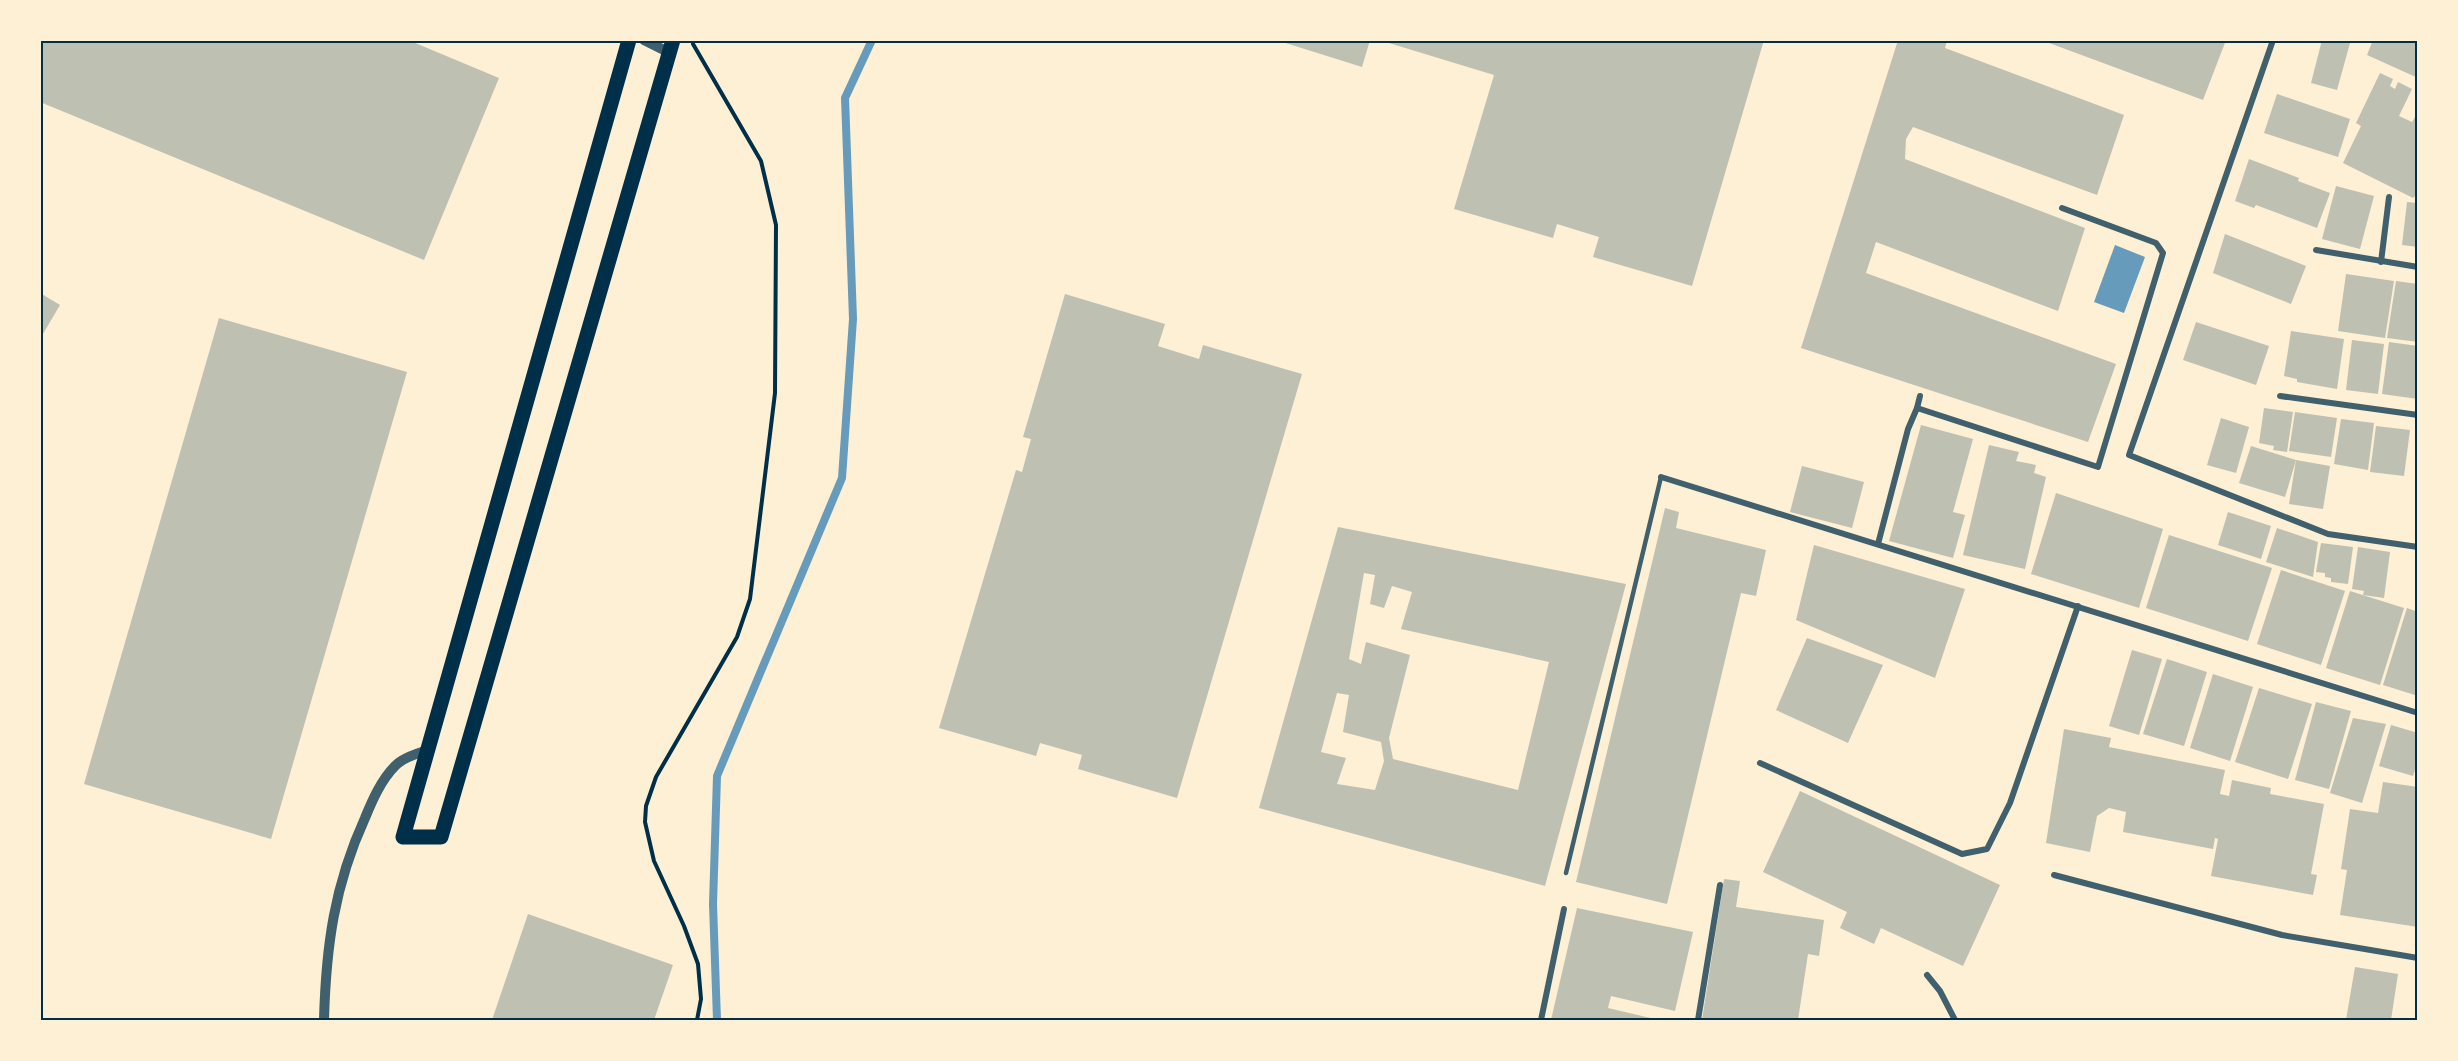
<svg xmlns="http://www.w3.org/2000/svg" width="2458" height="1061" font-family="'Playfair Display',serif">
<rect width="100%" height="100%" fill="#fdf0d5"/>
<path fill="#669bbc" d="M 2115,245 L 2145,257 L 2124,313 L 2094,302 Z"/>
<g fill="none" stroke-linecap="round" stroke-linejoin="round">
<path stroke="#669bbc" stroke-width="8" d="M 717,1020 L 713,904 L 717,776 L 842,478 L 853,319 L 845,98 L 872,40"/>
</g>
<g fill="#bec0b2" fill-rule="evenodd">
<path d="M 40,40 L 408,40 L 499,78 L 424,260 L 40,102 Z"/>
<path d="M 1276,40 L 1370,40 L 1362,67 Z"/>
<path d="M 1379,40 L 1764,40 L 1692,286 L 1593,257 L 1599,237 L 1557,224 L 1553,238 L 1454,209 L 1494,75 Z"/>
<path d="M 1898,40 L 1947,40 L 1945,48 L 2124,115 L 2097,195 L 1913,127 L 1906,139 L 1905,159 L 2085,228 L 2058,311 L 1876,242 L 1866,273 L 2116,364 L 2088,442 L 1801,348 Z"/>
<path d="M 2041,40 L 2226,40 L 2203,100 Z"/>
<path d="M 2322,40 L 2350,43 L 2337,90 L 2311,83 Z"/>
<path d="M 2373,40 L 2418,40 L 2418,78 L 2367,55 Z"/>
<path d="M 2380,73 L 2393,79 L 2390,86 L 2395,89 L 2398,82 L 2412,89 L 2399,116 L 2412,122 L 2418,112 L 2418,193 L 2413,198 L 2343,163 L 2361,126 L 2356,123 Z"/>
<path d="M 2277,94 L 2350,119 L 2338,157 L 2264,133 Z"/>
<path d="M 2249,159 L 2299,178 L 2298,181 L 2330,193 L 2317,228 L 2256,205 L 2254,208 L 2235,201 Z"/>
<path d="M 2336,186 L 2374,196 L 2360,249 L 2322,239 Z"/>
<path d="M 2407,202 L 2418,203 L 2418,247 L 2402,245 Z"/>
<path d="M 2225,234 L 2306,266 L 2291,304 L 2213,273 Z"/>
<path d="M 2346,274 L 2394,281 L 2385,338 L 2338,331 Z"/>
<path d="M 2396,281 L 2418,284 L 2418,342 L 2387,338 Z"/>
<path d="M 40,293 L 60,305 L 40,339 Z"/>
<path d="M 1065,294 L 1165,324 L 1158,346 L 1199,359 L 1203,345 L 1302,374 L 1177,798 L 1078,769 L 1082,755 L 1040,743 L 1036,756 L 939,728 L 1016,470 L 1022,472 L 1031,439 L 1023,437 Z"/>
<path d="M 219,318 L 407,372 L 271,839 L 84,784 Z"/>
<path d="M 2196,322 L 2269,346 L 2256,385 L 2183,360 Z"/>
<path d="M 2291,331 L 2344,339 L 2337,389 L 2297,382 L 2297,379 L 2284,376 Z"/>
<path d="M 2352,340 L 2384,344 L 2378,394 L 2346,390 Z"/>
<path d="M 2389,342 L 2418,346 L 2418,399 L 2382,394 Z"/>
<path d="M 2264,408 L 2293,412 L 2287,452 L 2273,450 L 2274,446 L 2259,443 Z"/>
<path d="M 2295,412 L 2337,418 L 2331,457 L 2289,451 Z"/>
<path d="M 2221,418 L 2249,427 L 2236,473 L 2207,465 Z"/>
<path d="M 2341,419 L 2374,423 L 2368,470 L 2334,464 Z"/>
<path d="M 1921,425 L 1973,439 L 1953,512 L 1965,515 L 1953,558 L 1889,541 Z"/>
<path d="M 2376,426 L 2410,430 L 2404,476 L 2370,472 Z"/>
<path d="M 1989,445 L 2019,452 L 2016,461 L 2036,465 L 2034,473 L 2046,477 L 2025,569 L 1963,555 Z"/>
<path d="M 2251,446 L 2296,460 L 2285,497 L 2239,483 Z"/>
<path d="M 2296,460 L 2330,466 L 2323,509 L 2289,504 Z"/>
<path d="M 1802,466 L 1864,482 L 1852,528 L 1790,512 Z"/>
<path d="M 2056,493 L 2163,529 L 2139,608 L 2031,574 Z"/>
<path d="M 1665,508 L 1679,512 L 1676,528 L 1766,550 L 1756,596 L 1741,593 L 1667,904 L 1576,882 Z"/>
<path d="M 2228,512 L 2271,526 L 2261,559 L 2218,545 Z"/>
<path d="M 1338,527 L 1626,584 L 1545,886 L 1259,808 ZM 1364,573 L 1375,575 L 1370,604 L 1384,608 L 1392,586 L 1412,592 L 1401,629 L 1549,662 L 1518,790 L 1393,759 L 1389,738 L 1410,655 L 1366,642 L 1361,664 L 1349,659 ZM 1337,693 L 1349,695 L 1343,732 L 1381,742 L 1384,761 L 1375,790 L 1337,784 L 1346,758 L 1321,752 Z"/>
<path d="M 2277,528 L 2318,542 L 2313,577 L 2266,562 Z"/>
<path d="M 2169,535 L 2272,568 L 2248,641 L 2146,608 Z"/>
<path d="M 2321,543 L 2353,547 L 2348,584 L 2331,582 L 2331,578 L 2325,577 L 2325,573 L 2316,572 Z"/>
<path d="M 1814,545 L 1965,589 L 1935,678 L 1796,620 Z"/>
<path d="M 2358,547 L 2390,552 L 2384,598 L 2363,595 L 2364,591 L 2352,589 Z"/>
<path d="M 2281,570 L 2345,591 L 2321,665 L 2257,644 Z"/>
<path d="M 2350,591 L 2404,608 L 2380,685 L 2326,668 Z"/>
<path d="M 2407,608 L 2418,612 L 2418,696 L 2383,685 Z"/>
<path d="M 1807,638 L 1883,665 L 1848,743 L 1776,710 Z"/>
<path d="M 2132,650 L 2162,659 L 2139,735 L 2109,726 Z"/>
<path d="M 2167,659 L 2207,672 L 2184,746 L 2143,734 Z"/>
<path d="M 2213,674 L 2253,687 L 2230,761 L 2190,748 Z"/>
<path d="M 2259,688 L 2312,704 L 2288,779 L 2235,762 Z"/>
<path d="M 2316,702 L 2351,711 L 2329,789 L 2295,780 Z"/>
<path d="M 2353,718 L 2386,724 L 2362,803 L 2330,793 Z"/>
<path d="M 2391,725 L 2418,733 L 2418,761 L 2413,776 L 2379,766 Z"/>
<path d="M 2064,729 L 2111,738 L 2109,747 L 2225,770 L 2220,794 L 2229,796 L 2232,780 L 2271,788 L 2270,794 L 2324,804 L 2311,874 L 2317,875 L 2313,895 L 2211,876 L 2218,839 L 2215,838 L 2213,849 L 2123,832 L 2126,812 L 2109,808 L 2097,816 L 2090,852 L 2046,843 Z"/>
<path d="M 2383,782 L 2418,787 L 2418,927 L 2340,915 L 2347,870 L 2341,869 L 2350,809 L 2378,813 Z"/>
<path d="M 1800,791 L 2000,885 L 1963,966 L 1881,928 L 1874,944 L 1840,928 L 1847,912 L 1763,872 Z"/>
<path d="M 1724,879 L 1740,881 L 1736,907 L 1824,920 L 1819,956 L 1808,954 L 1798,1020 L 1702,1020 Z"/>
<path d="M 1577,908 L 1693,932 L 1675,1011 L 1611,996 L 1608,1008 L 1659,1020 L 1551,1020 Z"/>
<path d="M 528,914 L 673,965 L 654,1020 L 492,1020 Z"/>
<path d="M 2355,967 L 2398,974 L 2391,1020 L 2346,1020 Z"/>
</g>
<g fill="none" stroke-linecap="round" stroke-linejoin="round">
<g stroke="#003049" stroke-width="4">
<path d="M 693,44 L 761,161 L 776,225 L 775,393 L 750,599 L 737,637 L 656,777 L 646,806 L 645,822 L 654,861 L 684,926 L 698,964 L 701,999 L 697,1020"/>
<path d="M 1821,1020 L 1834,1020"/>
</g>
<path stroke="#3f606c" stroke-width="4.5" d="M 1566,873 L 1661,477"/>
<g stroke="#3f606c" stroke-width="6">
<path d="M 2272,43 L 2129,455 L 2328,534 L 2418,547"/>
<path d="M 2316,250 L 2418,267"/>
<path d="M 2381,262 L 2389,197"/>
<path d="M 2280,396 L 2418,415"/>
<path d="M 1917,408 L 1920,396"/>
<path d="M 1661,477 L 2418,713"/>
<path d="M 1878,544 L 1908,429 L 1917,408 L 2098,467 L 2163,253 L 2156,243 L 2062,208"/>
<path d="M 1760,763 L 1962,854 L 1987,849 L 2010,803 L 2078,606"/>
<path d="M 2054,875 L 2282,935 L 2418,958"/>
<path d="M 1927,975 L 1940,991 L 1955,1020"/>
<path d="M 1541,1020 L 1564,909"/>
<path d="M 1698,1020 L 1720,885"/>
</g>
<g stroke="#3f606c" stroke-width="10">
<path d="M 644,40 L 670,53"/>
<path d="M 324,1020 C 326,947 334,886 365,818 C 372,801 381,780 395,766 C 402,758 418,753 428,750"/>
</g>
<path stroke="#003049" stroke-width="15" d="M 629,40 L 403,837 L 441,837 L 673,40"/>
</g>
<rect width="2458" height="1061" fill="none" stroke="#fdf0d5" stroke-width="84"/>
<rect x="42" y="42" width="2374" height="977" fill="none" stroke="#003049" stroke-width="2"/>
</svg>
